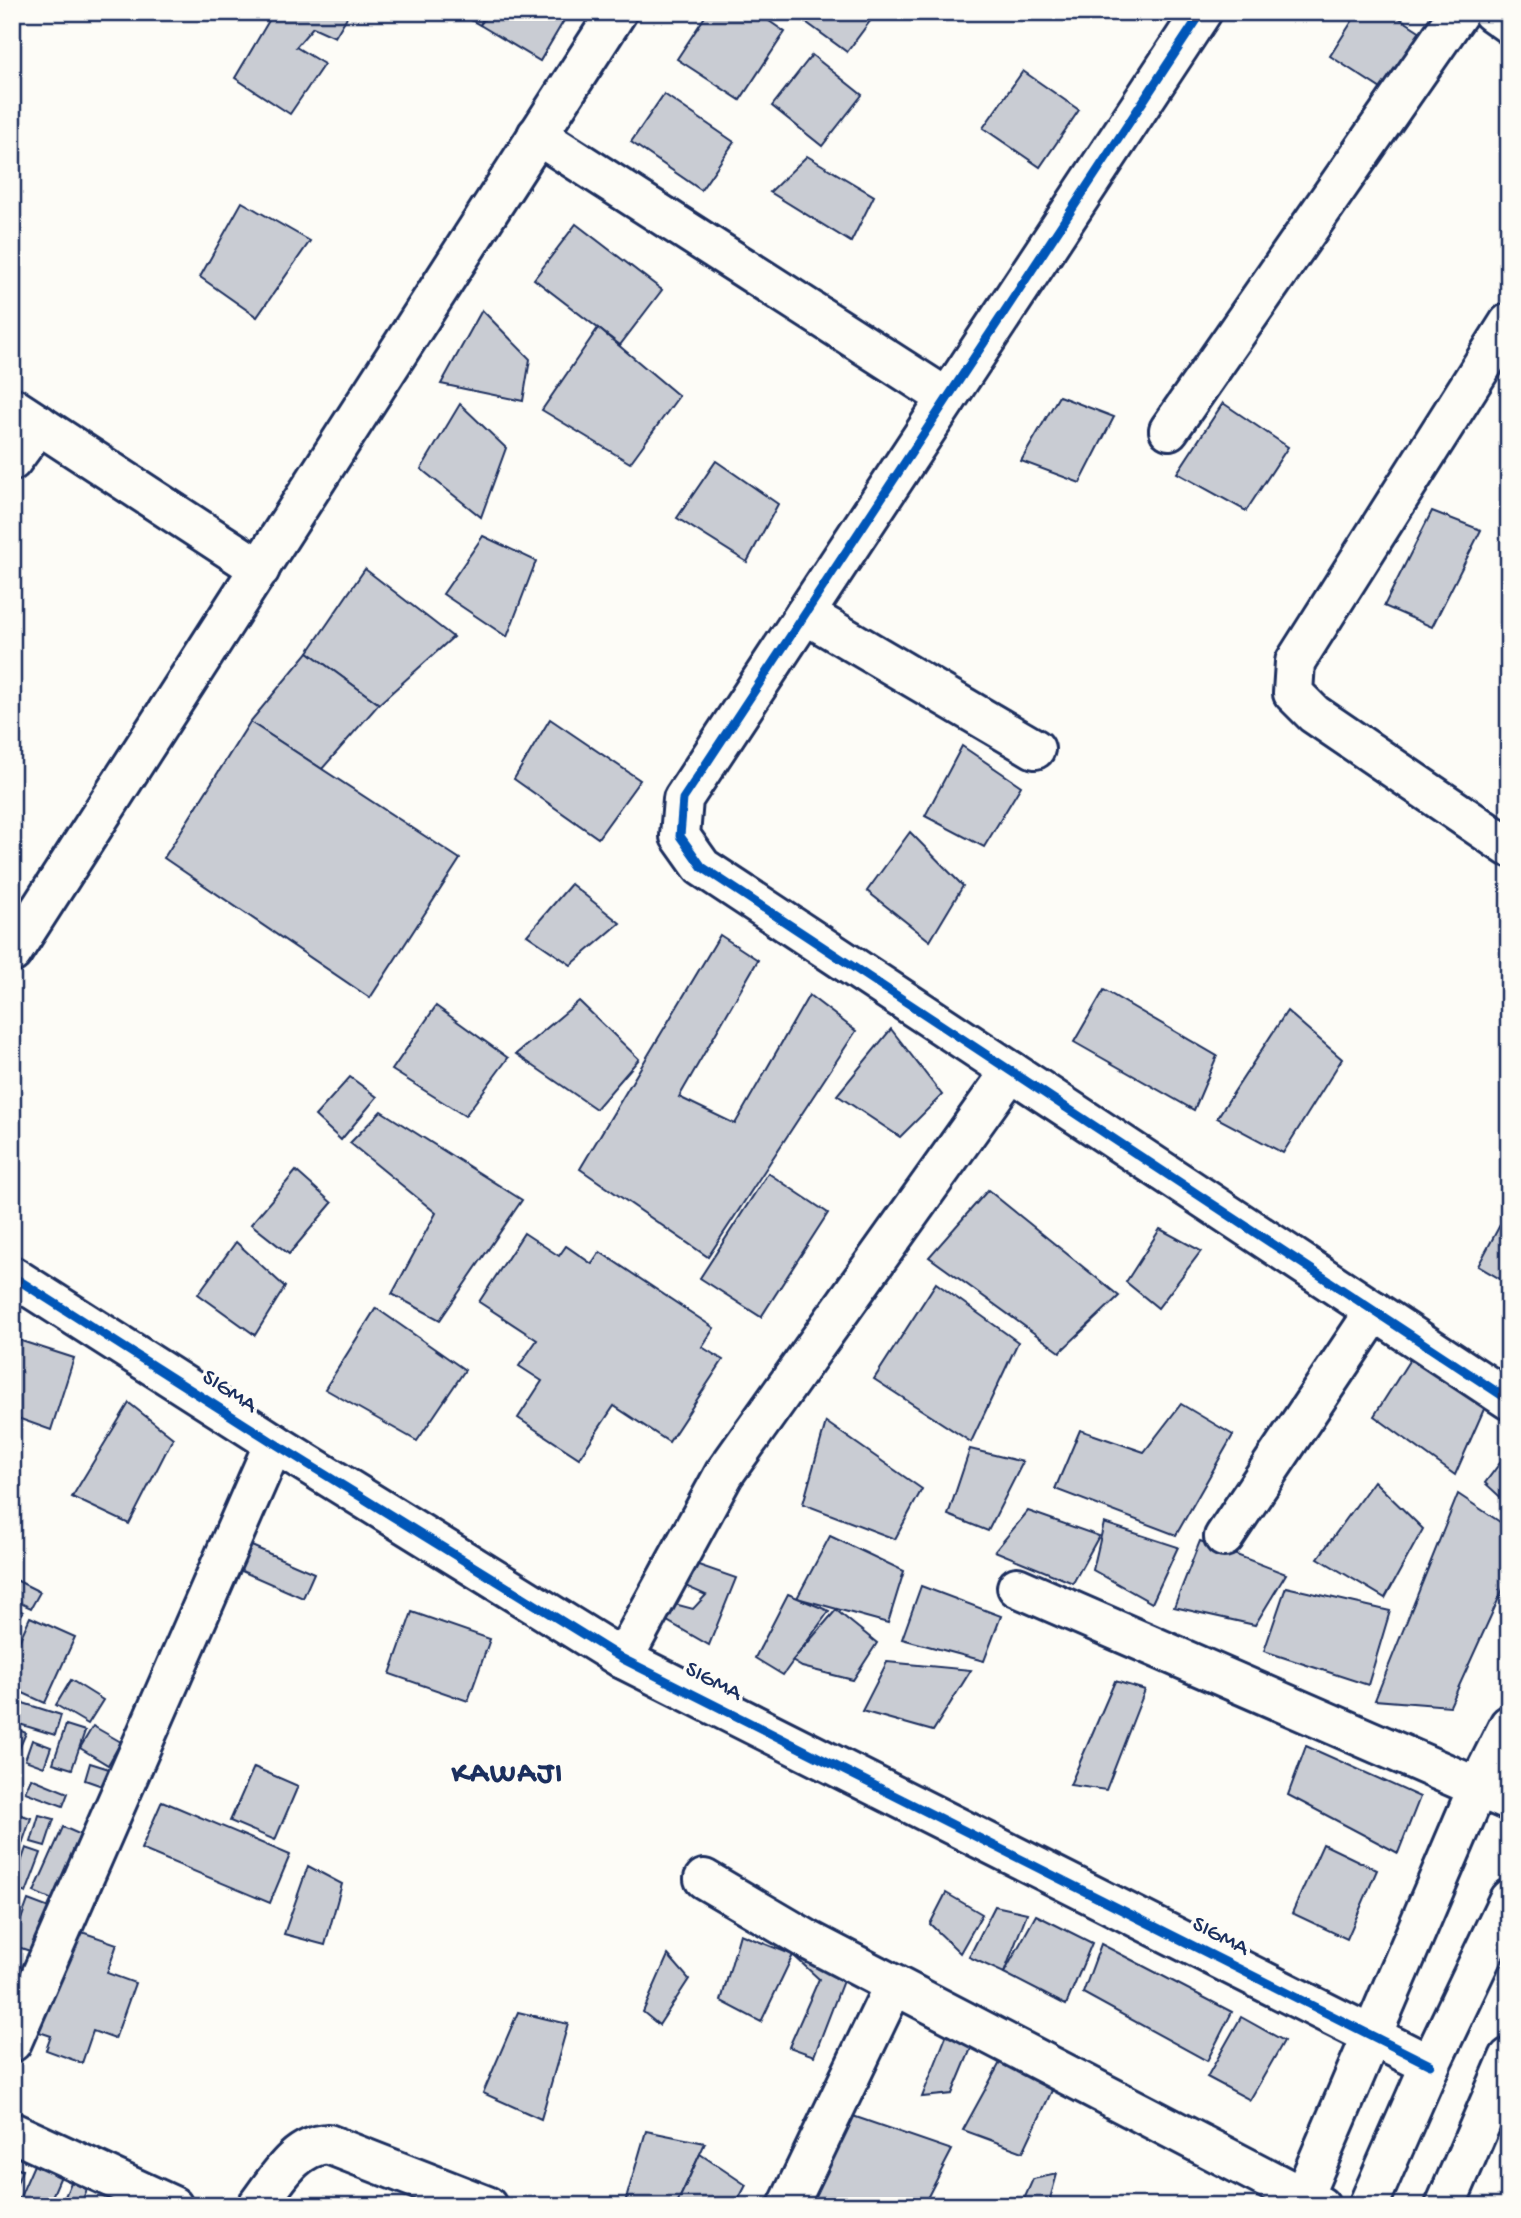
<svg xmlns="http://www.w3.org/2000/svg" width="1521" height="2218" font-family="'Gochi Hand',sans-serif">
<rect width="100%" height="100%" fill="#fdfcf7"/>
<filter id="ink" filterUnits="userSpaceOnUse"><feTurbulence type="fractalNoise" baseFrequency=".0143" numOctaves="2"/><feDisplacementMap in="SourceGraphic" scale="14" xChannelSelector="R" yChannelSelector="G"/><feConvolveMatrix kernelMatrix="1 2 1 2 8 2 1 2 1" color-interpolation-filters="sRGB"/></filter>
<g filter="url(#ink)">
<g fill="#c9ccd3" stroke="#1b2f5e" stroke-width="2">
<path d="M 274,12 L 350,12 L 335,37 L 313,27 L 296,47 L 324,64 L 290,114 L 235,78 Z"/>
<path d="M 457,12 L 486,12 L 480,25 Z"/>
<path d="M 490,12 L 569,12 L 540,61 L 480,25 Z"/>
<path d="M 708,12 L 756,12 L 785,32 L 740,100 L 677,59 Z"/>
<path d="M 792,12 L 874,12 L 876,13 L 847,52 Z"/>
<path d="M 1358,12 L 1390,12 L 1427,36 L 1389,94 L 1330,56 Z"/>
<path d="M 812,55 L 862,95 L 822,146 L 772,106 Z"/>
<path d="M 1023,71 L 1079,110 L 1040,167 L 983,128 Z"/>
<path d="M 664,94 L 734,142 L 701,190 L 631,142 Z"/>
<path d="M 807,156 L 874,196 L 851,242 L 770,192 Z"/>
<path d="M 242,202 L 310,241 L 257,317 L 200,277 Z"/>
<path d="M 576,224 L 662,290 L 620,345 L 534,279 Z"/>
<path d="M 482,310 L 530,359 L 523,401 L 441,384 Z"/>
<path d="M 598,328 L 679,396 L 630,463 L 542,410 Z"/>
<path d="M 1059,396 L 1114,417 L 1080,483 L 1021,461 Z"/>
<path d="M 1223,403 L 1288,447 L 1246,511 L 1177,473 Z"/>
<path d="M 460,404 L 506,448 L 481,517 L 421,469 Z"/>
<path d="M 716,461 L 778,504 L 747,562 L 677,518 Z"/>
<path d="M 1432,511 L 1481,530 L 1432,627 L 1384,606 Z"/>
<path d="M 483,536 L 536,561 L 507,637 L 443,594 Z"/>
<path d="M 365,569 L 453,637 L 379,704 L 308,652 Z"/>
<path d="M 308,652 L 379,704 L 322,769 L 250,722 Z"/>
<path d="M 550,719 L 640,780 L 598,838 L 514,779 Z"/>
<path d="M 250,722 L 460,859 L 370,998 L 164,858 Z"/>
<path d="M 962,746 L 1021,786 L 984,847 L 925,816 Z"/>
<path d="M 910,832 L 963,886 L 930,941 L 867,891 Z"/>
<path d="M 571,884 L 620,923 L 571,965 L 527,935 Z"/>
<path d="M 720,935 L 758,960 L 679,1097 L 735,1124 L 809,995 L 856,1031 L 708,1257 L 580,1169 Z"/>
<path d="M 1104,990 L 1217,1056 L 1194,1110 L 1074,1042 Z"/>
<path d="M 579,1001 L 639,1059 L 596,1109 L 516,1054 Z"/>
<path d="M 436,1006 L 508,1058 L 465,1116 L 392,1070 Z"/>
<path d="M 1287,1011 L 1342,1059 L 1283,1153 L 1217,1118 Z"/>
<path d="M 891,1029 L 942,1095 L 900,1137 L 837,1095 Z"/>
<path d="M 350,1077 L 377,1097 L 341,1140 L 315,1116 Z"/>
<path d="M 381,1111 L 522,1200 L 440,1320 L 392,1294 L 436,1213 L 350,1143 Z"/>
<path d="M 296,1171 L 332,1203 L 289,1254 L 251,1224 Z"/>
<path d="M 768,1173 L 828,1213 L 761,1317 L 700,1278 Z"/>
<path d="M 988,1190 L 1119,1296 L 1060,1352 L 929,1257 Z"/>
<path d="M 1508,1210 L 1509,1211 L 1509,1284 L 1478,1266 Z"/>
<path d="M 1160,1229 L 1201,1251 L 1158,1308 L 1126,1282 Z"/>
<path d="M 524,1233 L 559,1256 L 566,1246 L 592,1264 L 600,1252 L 714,1328 L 702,1347 L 723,1360 L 669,1442 L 614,1406 L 579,1458 L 518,1418 L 542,1381 L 519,1366 L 537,1340 L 479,1302 Z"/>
<path d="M 236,1242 L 285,1287 L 255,1335 L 198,1294 Z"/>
<path d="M 936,1283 L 1018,1342 L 971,1442 L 874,1379 Z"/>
<path d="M 376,1308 L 465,1370 L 417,1441 L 325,1389 Z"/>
<path d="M 12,1338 L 74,1358 L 51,1430 L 12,1416 Z"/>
<path d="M 1416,1350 L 1488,1400 L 1455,1475 L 1374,1416 Z"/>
<path d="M 129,1403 L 173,1438 L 129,1524 L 72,1497 Z"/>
<path d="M 1181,1404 L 1233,1435 L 1176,1535 L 1055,1489 L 1080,1430 L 1144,1452 Z"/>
<path d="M 826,1422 L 922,1489 L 895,1539 L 803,1504 Z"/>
<path d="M 970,1449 L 1023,1462 L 988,1531 L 948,1515 Z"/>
<path d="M 1509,1451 L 1509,1505 L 1485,1483 Z"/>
<path d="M 1374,1481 L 1423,1529 L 1385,1598 L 1318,1558 Z"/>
<path d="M 1458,1494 L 1509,1528 L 1509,1576 L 1450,1706 L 1375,1700 Z"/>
<path d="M 1028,1511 L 1099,1536 L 1073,1583 L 995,1551 Z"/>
<path d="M 1104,1523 L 1178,1547 L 1152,1603 L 1093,1570 Z"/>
<path d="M 830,1536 L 904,1571 L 888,1623 L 797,1598 Z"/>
<path d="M 1200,1541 L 1286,1574 L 1255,1625 L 1174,1607 Z"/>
<path d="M 247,1544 L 314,1573 L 303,1598 L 237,1569 Z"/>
<path d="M 684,1560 L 736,1578 L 709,1645 L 662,1618 L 667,1602 L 693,1609 L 706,1595 L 674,1581 Z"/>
<path d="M 12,1578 L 40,1592 L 31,1608 L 12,1599 Z"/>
<path d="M 921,1586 L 1001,1616 L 984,1661 L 902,1639 Z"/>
<path d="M 1286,1587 L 1390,1611 L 1368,1685 L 1264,1651 Z"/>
<path d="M 788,1594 L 829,1611 L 783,1675 L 755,1658 Z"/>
<path d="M 12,1605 L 23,1612 L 15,1626 L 12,1624 Z"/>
<path d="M 836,1610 L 877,1643 L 853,1680 L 802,1667 L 792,1661 Z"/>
<path d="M 412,1612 L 490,1639 L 468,1701 L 390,1674 Z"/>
<path d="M 30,1617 L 75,1637 L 45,1703 L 12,1688 L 12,1657 Z"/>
<path d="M 887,1662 L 971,1670 L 933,1731 L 862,1711 Z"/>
<path d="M 71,1680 L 103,1700 L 88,1724 L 56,1705 Z"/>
<path d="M 1115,1681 L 1145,1690 L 1106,1790 L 1070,1785 Z"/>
<path d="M 23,1703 L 61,1715 L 55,1735 L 16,1723 Z"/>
<path d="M 66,1725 L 85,1731 L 72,1769 L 53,1763 Z"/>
<path d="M 93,1726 L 121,1742 L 108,1765 L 80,1748 Z"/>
<path d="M 12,1727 L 26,1733 L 16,1756 L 12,1754 Z"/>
<path d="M 32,1740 L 51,1747 L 44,1767 L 25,1760 Z"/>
<path d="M 1306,1746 L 1420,1797 L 1398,1853 L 1288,1795 Z"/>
<path d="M 90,1763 L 109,1769 L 102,1786 L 85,1780 Z"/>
<path d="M 254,1767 L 298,1786 L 275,1840 L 230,1821 Z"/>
<path d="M 31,1778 L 68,1793 L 63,1806 L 25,1792 Z"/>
<path d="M 162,1801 L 290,1855 L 270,1903 L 141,1849 Z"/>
<path d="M 12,1812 L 31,1818 L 12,1873 Z"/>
<path d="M 39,1815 L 54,1819 L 45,1846 L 31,1842 Z"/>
<path d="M 63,1827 L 86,1837 L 57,1902 L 34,1892 Z"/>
<path d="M 1323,1844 L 1377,1870 L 1347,1939 L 1292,1913 Z"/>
<path d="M 26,1848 L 41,1853 L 26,1893 L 12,1888 Z"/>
<path d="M 308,1866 L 342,1884 L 325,1945 L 284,1934 Z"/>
<path d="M 946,1893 L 982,1914 L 960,1953 L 930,1924 Z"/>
<path d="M 28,1900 L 52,1909 L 36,1953 L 12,1945 Z"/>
<path d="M 995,1906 L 1027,1913 L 1004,1973 L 969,1957 Z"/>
<path d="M 1036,1915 L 1092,1943 L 1066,2005 L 1004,1973 Z"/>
<path d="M 76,1930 L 117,1944 L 107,1973 L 135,1983 L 115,2039 L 93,2031 L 82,2063 L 46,2050 L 51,2036 L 39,2032 Z"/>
<path d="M 740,1934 L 793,1955 L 761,2022 L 721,2001 Z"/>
<path d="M 800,1944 L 846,1973 L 814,2056 L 789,2047 L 819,1979 L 793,1955 Z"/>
<path d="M 1101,1944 L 1232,2012 L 1207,2061 L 1083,1993 Z"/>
<path d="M 668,1955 L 689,1979 L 659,2025 L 643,2012 Z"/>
<path d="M 518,2012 L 568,2024 L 541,2119 L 483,2093 Z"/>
<path d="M 1241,2017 L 1284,2041 L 1250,2100 L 1207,2077 Z"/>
<path d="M 947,2034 L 972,2046 L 952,2094 L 922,2097 Z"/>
<path d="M 1002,2059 L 1056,2082 L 1023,2152 L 963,2130 Z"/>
<path d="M 850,2115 L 952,2150 L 923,2206 L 807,2206 Z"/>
<path d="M 646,2131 L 705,2143 L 676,2206 L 624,2206 Z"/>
<path d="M 40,2151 L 67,2162 L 48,2206 L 16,2206 Z"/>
<path d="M 700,2154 L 746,2185 L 735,2206 L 676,2206 Z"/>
<path d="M 12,2167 L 22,2170 L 12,2197 Z"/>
<path d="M 77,2168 L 93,2175 L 80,2206 L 61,2206 Z"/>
<path d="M 1057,2174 L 1048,2206 L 1021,2206 L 1033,2179 Z"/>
</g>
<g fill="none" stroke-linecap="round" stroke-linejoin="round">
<g stroke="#1b2f5e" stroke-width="44">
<g id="minor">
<path d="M 1202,12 L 683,799 L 680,836 L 702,867 L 1509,1400"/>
<path d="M 1492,12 L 1509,24"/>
<path d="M 537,135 L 947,398"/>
<path d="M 1509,323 L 1295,662 L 1293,693 L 1314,714 L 1509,847"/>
<path d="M 12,407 L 260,569"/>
<path d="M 1169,430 L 1459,12"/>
<path d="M 12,461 L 39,424"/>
<path d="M 805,614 L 1035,749"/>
<path d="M 12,953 L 617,12"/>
<path d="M 12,1276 L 274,1443 L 623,1659 L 1430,2065"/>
<path d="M 1224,1537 L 1375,1311"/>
<path d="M 1017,1587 L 1509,1801"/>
<path d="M 623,1659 L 724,1474 L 1011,1071"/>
<path d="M 704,1879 L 806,1939 L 1320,2206"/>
<path d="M 12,2042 L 274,1443"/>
<path d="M 12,2132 L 173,2206"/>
<path d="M 257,2206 C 277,2180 294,2146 328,2144 L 487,2206"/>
<path d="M 788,2206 L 894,1985"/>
<path d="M 1299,2206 L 1478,1787 L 1509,1725"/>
</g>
</g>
<g stroke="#1b2f5e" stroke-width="44">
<g id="major">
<path d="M 1368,2206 L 1430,2065 L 1509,1899"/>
<path d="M 1445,2206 L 1509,2058"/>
</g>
</g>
<use href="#minor" stroke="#fdfcf7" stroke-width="38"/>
<use href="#major" stroke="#fdfcf7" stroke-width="38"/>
<g stroke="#fdfcf7" stroke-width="13">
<g id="cycleway">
<path d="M 1202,12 L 683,799 L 680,836 L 702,867 L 1509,1400"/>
<path d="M 12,1276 L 274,1443 L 623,1659 L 1430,2065"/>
</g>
</g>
<use href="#cycleway" stroke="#0057b8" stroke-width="9"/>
</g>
</g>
<g text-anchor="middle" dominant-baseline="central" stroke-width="7" stroke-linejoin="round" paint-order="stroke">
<g font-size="23" fill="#1b2f5e" stroke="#fdfcf7">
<text transform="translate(229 1392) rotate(33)">SIGMA</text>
<text transform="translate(713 1682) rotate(27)">SIGMA</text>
<text transform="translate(1220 1937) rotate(27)">SIGMA</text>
</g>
<g font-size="30" font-weight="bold" letter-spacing="2" fill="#1b2f5e" stroke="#fdfcf7">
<text x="508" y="1775">KAWAJI</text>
</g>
</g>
<rect width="1521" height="2218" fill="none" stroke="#fdfcf7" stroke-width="42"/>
<rect x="21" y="21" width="1479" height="2176" fill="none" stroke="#1b2f5e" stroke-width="2.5" filter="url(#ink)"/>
</svg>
